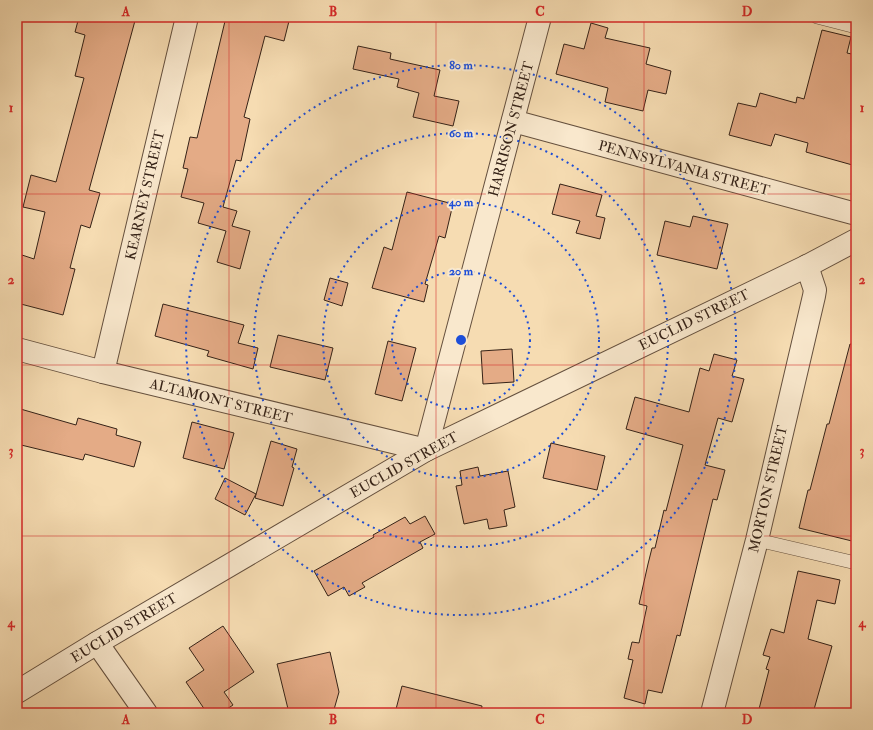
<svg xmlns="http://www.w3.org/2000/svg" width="873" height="730" font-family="'IM FELL Double Pica',serif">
<rect width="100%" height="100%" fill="#f6dcb2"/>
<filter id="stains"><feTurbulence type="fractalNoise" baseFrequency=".005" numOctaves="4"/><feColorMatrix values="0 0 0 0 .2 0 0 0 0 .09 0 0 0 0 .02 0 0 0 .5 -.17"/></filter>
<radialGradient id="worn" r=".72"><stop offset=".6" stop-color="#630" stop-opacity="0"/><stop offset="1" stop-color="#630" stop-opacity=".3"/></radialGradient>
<g fill="#e4ab86" stroke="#352217">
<path d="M 79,17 L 136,17 L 89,190 L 100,193 L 90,228 L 81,225 L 70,268 L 75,269 L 63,315 L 17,303 L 17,274 L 22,255 L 34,259 L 45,212 L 23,207 L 31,175 L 56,182 L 84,78 L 75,76 L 85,35 L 75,32 Z"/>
<path d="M 226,17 L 290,17 L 284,41 L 265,36 L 244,117 L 250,119 L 241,161 L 236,160 L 223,207 L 237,211 L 232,226 L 250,231 L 240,269 L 217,262 L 226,231 L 198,223 L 204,203 L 181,197 L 188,169 L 183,168 L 190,137 L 197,138 Z"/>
<path d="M 591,23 L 608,28 L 605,38 L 650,48 L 646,64 L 671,71 L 666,94 L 648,90 L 643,111 L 605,102 L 608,88 L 556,74 L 564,44 L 584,49 Z"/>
<path d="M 822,30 L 851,37 L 847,53 L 856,55 L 856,166 L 806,152 L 808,143 L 775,134 L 771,146 L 729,135 L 738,103 L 756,107 L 760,93 L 796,103 L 797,97 L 804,99 Z"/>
<path d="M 358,46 L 391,53 L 390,59 L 440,70 L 434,96 L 459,101 L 453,126 L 413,117 L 419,93 L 397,87 L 399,79 L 353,69 Z"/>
<path d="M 560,184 L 602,195 L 596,216 L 605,218 L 600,239 L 576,233 L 580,221 L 552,214 Z"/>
<path d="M 407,192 L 453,204 L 445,238 L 439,236 L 425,284 L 428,285 L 424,302 L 372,288 L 384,247 L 392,250 Z"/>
<path d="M 693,216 L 728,224 L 717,269 L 657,255 L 665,221 L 690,227 Z"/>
<path d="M 330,278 L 348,283 L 342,306 L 324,300 Z"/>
<path d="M 163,304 L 244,325 L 238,343 L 258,348 L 253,369 L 207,356 L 209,351 L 155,336 Z"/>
<path d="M 278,335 L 333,348 L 325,380 L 270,367 Z"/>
<path d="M 388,341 L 416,348 L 402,401 L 375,394 Z"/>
<path d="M 850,344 L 856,345 L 856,504 L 852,520 L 856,521 L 856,542 L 799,528 L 808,490 L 810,490 L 827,424 L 829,424 Z"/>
<path d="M 512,349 L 514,382 L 483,384 L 481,351 Z"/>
<path d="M 714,354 L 737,360 L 732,376 L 744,379 L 732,422 L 718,418 L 705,465 L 725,470 L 717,500 L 713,499 L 680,636 L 677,635 L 662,693 L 648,690 L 645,704 L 624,698 L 633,660 L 628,659 L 632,642 L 639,643 L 647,606 L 639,604 L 648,564 L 652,548 L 655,548 L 664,510 L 666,511 L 683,445 L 626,429 L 635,397 L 689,412 L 700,368 L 709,371 Z"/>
<path d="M 17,408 L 76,425 L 78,418 L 117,429 L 116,435 L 141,442 L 134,467 L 85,454 L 83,460 L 17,444 Z"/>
<path d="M 192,422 L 234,433 L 224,469 L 183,458 Z"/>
<path d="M 271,441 L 297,449 L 292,467 L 294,468 L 283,506 L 255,498 Z"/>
<path d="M 551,443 L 605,456 L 597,490 L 543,478 Z"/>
<path d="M 478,467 L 480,476 L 508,471 L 515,507 L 504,510 L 507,526 L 489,529 L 487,519 L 464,524 L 456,486 L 462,485 L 460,471 Z"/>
<path d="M 225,478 L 256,494 L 245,515 L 215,499 Z"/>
<path d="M 425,516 L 435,534 L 420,542 L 423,548 L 362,583 L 365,587 L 349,596 L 344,587 L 328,596 L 314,571 L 374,537 L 373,535 L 405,517 L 410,524 Z"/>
<path d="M 798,571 L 840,580 L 835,604 L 817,600 L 808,639 L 832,646 L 813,713 L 758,713 L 769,670 L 766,669 L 770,657 L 763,655 L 771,629 L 784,633 Z"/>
<path d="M 223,626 L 254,672 L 224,692 L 233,705 L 221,713 L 207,713 L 186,682 L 204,670 L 189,648 Z"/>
<path d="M 330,652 L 339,692 L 333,713 L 289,713 L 277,664 Z"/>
<path d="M 402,686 L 482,706 L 481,713 L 395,713 Z"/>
</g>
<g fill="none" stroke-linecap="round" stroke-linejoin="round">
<g stroke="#65503e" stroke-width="14">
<g id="lane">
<path d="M 817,17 L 856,27"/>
<path d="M 757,540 L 856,563"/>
</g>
</g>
<g stroke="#65503e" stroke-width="24">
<g id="street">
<path d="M 513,121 L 856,214"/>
<path d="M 17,349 L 103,372 L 426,450 L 540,17"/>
<path d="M 103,372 L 187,17"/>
<path d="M 97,643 L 146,713"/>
<path d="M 17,692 L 97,643 L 426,450 L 807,266 L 856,240"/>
<path d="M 712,713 L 757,540 L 814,296 L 815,290 L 807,266"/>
</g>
</g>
<use href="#lane" stroke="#f9e8cd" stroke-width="13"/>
<use href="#street" stroke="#f9e8cd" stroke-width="22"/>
</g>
<path fill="none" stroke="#d62828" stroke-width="1" stroke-opacity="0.55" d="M 229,17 L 229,713M 436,17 L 436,713M 644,17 L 644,713M 17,194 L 856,194M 17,365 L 856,365M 17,536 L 856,536"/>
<g fill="none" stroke="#1d4ed8" stroke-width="2" stroke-dasharray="2 4">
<circle cx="461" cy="340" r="69"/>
<circle cx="461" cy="340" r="138"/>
<circle cx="461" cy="340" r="207"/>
<circle cx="461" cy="340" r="275"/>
</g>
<g text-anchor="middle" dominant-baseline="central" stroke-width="4" stroke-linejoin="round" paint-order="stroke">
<g font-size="14" fill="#352217" stroke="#f9e8cd">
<text transform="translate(511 129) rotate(-75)">HARRISON STREET</text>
<text transform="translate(684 168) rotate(15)">PENNSYLVANIA STREET</text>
<text transform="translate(145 195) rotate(-77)">KEARNEY STREET</text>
<text transform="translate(694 320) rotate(-26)">EUCLID STREET</text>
<text transform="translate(221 401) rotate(14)">ALTAMONT STREET</text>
<text transform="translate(404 465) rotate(-29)">EUCLID STREET</text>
<text transform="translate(768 489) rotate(-77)">MORTON STREET</text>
<text transform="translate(124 628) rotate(-31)">EUCLID STREET</text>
</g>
</g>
<circle cx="461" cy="340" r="6" fill="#1d4ed8" stroke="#f9e8cd" stroke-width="2"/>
<g font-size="12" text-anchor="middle" font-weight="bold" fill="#1d4ed8" stroke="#f9e8cd" stroke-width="4" stroke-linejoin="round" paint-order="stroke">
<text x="461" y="69">80 m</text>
<text x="461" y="137">60 m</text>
<text x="461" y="206">40 m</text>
<text x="461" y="275">20 m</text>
</g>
<rect width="873" height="730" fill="none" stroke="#f6dcb2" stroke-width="44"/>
<rect x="22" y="22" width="829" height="686" fill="none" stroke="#d62828" stroke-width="1.5"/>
<g font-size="13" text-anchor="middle" font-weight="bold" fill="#d62828">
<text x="126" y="16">A</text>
<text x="333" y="16">B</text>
<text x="540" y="16">C</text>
<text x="747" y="16">D</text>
<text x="11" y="112">1</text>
<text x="862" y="112">1</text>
<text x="11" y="284">2</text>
<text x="862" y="284">2</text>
<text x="11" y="455">3</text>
<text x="862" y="455">3</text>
<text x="11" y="627">4</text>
<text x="862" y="627">4</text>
<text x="126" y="724">A</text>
<text x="333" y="724">B</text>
<text x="540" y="724">C</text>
<text x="747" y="724">D</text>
</g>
<rect width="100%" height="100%" filter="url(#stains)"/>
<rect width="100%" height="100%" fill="url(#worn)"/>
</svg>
